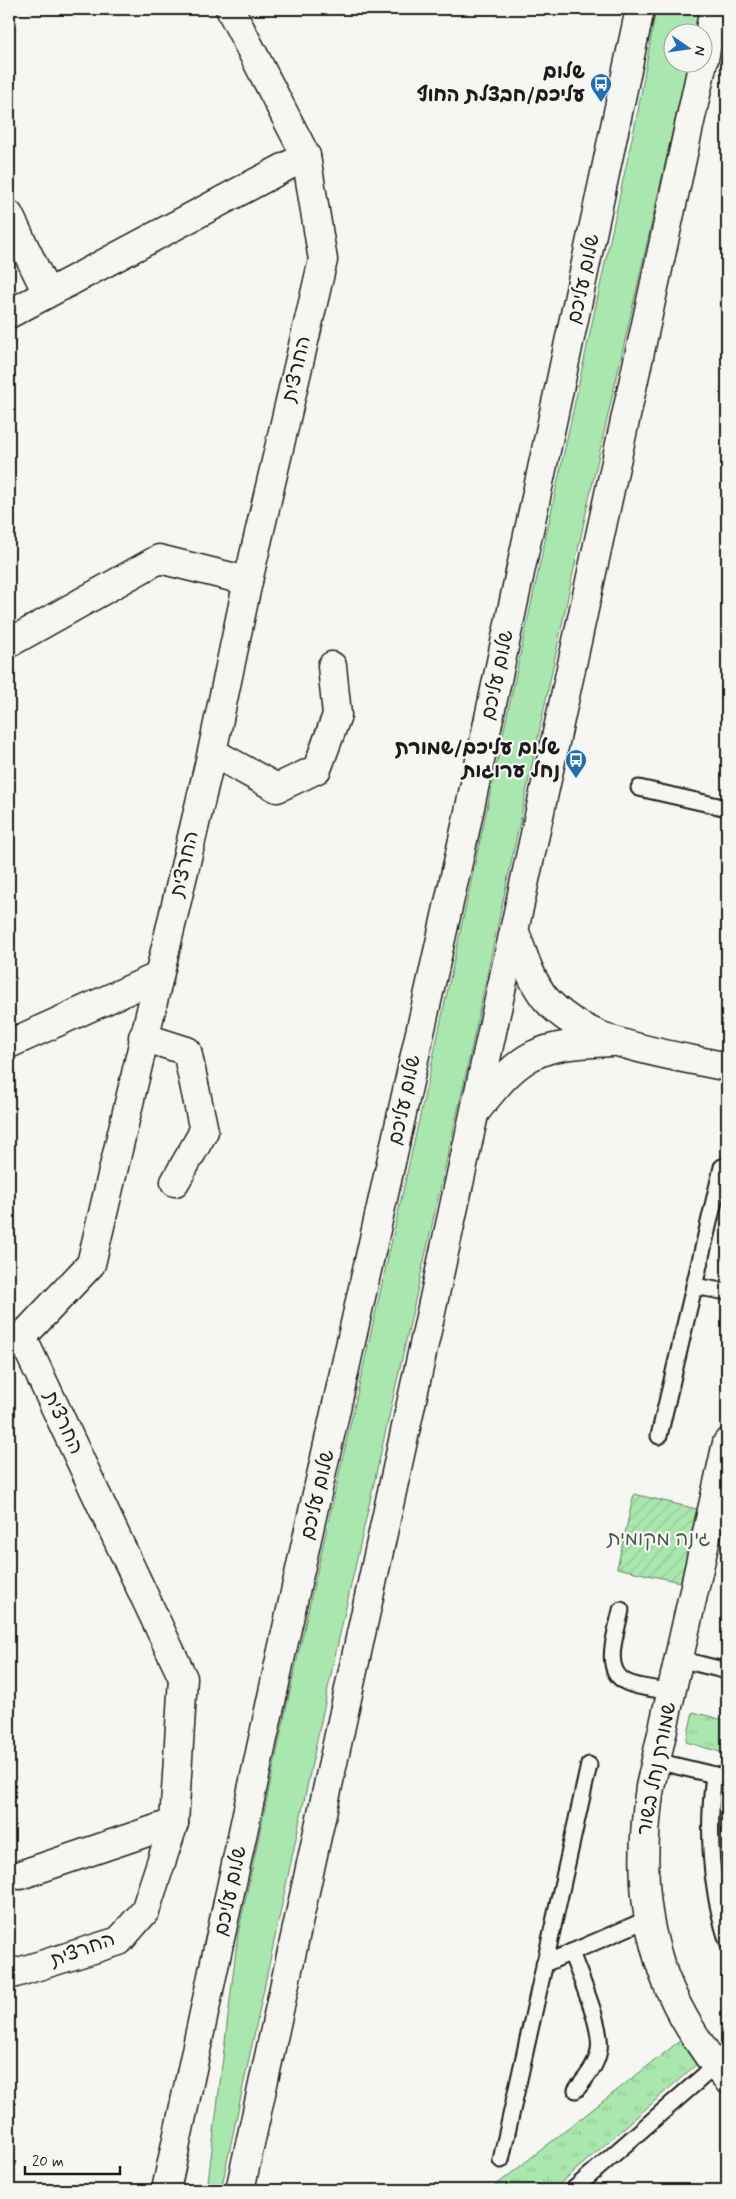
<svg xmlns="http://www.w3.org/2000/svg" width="736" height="2199" font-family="Mynerve,'Playpen Sans Hebrew',sans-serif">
<defs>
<pattern id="park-tufts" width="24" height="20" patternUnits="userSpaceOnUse" patternTransform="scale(1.25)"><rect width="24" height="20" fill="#aae7ae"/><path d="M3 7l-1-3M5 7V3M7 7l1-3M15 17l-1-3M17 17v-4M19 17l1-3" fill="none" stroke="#92c695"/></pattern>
<pattern id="garden-furrows" width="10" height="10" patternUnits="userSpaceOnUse" patternTransform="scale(1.25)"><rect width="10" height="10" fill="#aae7ae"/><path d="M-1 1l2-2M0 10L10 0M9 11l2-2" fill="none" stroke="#92c695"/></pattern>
</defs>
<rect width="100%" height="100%" fill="#f6f6f2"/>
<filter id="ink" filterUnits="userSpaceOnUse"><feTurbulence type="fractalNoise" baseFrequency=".02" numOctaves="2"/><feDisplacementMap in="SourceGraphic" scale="10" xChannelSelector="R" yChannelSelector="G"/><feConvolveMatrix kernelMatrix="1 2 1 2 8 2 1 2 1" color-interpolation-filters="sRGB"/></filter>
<g filter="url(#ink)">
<path fill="#aae7ae" stroke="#638265" d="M 656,9 L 700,9 L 695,32 L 674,32 L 674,62 L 688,63 L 588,503 L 464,1083 L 333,1665 L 221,2190 L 207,2190 L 238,1934 L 290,1691 L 429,1076 L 638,111 Z"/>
<g fill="url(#park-tufts)" stroke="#638265">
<path d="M 693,1712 L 727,1721 L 727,1754 L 686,1742 Z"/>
<path d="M 681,2040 L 698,2063 L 553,2190 L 490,2190 Z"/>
</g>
<path fill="url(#garden-furrows)" stroke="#638265" d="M 634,1494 L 701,1510 L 684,1583 L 617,1568 Z"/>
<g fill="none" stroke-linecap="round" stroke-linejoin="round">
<g stroke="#1c1c1c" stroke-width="19">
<g id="service">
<path d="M 639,788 L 727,808"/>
<path d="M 694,1286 L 727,1292"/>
<path d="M 659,1436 L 722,1167"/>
<path d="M 621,1610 C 617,1631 601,1669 626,1682 C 638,1688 658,1689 672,1692"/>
<path d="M 679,1659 L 727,1671"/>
<path d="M 656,1761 L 727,1778"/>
<path d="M 714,1775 C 707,1831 710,1886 727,1940"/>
<path d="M 571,1952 C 579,1975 603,2027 599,2050 C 597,2065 586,2078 576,2090"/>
<path d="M 544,1964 L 648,1919"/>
<path d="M 501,2160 L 589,1765"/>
<path d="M 573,2190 L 716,2065"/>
</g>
</g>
<g stroke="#1c1c1c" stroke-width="31">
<g id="minor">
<path d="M 9,215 L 47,293"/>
<path d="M 9,314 L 306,156"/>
<path d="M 9,643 L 159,559 L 248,581"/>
<path d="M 212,752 L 277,788 L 317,769 L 337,715 L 332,666"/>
<path d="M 515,932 C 523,954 530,979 545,998 C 585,1046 670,1054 727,1067"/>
<path d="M 143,1037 L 187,1051 L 204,1131 L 175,1182"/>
<path d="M 9,1044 L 159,976"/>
<path d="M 476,1111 C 523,1051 537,1045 612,1042"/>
<path d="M 727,1443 L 650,1787 C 637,1875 644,1956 693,2033 C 703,2048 714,2066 727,2079"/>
<path d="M 20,1875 L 174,1823"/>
<path d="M 9,1975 L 119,1941 L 145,1911 L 174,1823 L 183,1678 L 22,1337 L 91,1264 L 212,752 L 248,581 L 323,260 L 306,156 L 230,9"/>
</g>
</g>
<g stroke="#1c1c1c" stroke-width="31">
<g id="secondary">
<path d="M 704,59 L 714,9"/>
<path d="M 166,2190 L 281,1655 L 463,840 L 640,9"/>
<path d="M 240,2190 L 703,62"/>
</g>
</g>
<use href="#service" stroke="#f6f6f2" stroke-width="15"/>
<use href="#minor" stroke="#f6f6f2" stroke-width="28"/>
<use href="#secondary" stroke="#f6f6f2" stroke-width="28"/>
</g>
</g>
<defs>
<g id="bus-pin" transform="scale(1.125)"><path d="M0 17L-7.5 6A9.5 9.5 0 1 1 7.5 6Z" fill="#1f6fb2" stroke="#f6f6f2"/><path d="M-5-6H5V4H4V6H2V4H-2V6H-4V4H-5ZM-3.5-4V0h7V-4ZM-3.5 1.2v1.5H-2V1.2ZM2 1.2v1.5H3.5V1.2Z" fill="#fff"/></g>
</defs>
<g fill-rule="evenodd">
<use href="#bus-pin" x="601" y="84"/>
<use href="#bus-pin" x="576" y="760"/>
</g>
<g text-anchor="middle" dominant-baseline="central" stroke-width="4.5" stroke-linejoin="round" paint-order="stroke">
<g font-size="20" font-weight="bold" fill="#1c1c1c" stroke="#f6f6f2" text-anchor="end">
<text x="585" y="72">שלום<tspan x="585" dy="23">עליכם/חבצלת החוף</tspan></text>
<text x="560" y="748">שלום עליכם/שמורת<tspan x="560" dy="23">נחל ערוגות</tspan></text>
</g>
<g font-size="20" fill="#1c1c1c" stroke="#f6f6f2">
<text transform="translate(584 279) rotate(-78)">שלום עליכם</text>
<text transform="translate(297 369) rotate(-77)">החרצית</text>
<text transform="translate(498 675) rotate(-78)">שלום עליכם</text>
<text transform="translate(185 864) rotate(-77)">החרצית</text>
<text transform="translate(405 1100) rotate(-78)">שלום עליכם</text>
<text transform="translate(63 1423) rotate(65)">החרצית</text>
<text transform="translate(318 1495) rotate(-77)">שלום עליכם</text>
<text transform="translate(657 1769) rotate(-79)">שמורת נחל בשור</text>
<text transform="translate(231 1891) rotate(-78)">שלום עליכם</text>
<text transform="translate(83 1950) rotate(-20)">החרצית</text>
</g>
<g font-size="20" fill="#475948" stroke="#f6f6f2">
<text x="659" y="1539">גינה מקומית</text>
</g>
</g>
<rect width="736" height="2199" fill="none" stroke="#f6f6f2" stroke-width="30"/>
<rect x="15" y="15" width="706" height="2169" fill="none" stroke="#1c1c1c" stroke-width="2" filter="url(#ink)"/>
<g transform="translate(688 48) rotate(103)"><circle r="24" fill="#f6f6f2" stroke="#9f9f9c"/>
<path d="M0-4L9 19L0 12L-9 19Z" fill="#1f6fb2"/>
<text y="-8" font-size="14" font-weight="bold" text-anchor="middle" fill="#1c1c1c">N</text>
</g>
<path d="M25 2166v8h95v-8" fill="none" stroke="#1c1c1c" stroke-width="2.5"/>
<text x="32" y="2166" font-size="15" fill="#1c1c1c" stroke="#f6f6f2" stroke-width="4" paint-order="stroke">20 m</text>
</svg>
